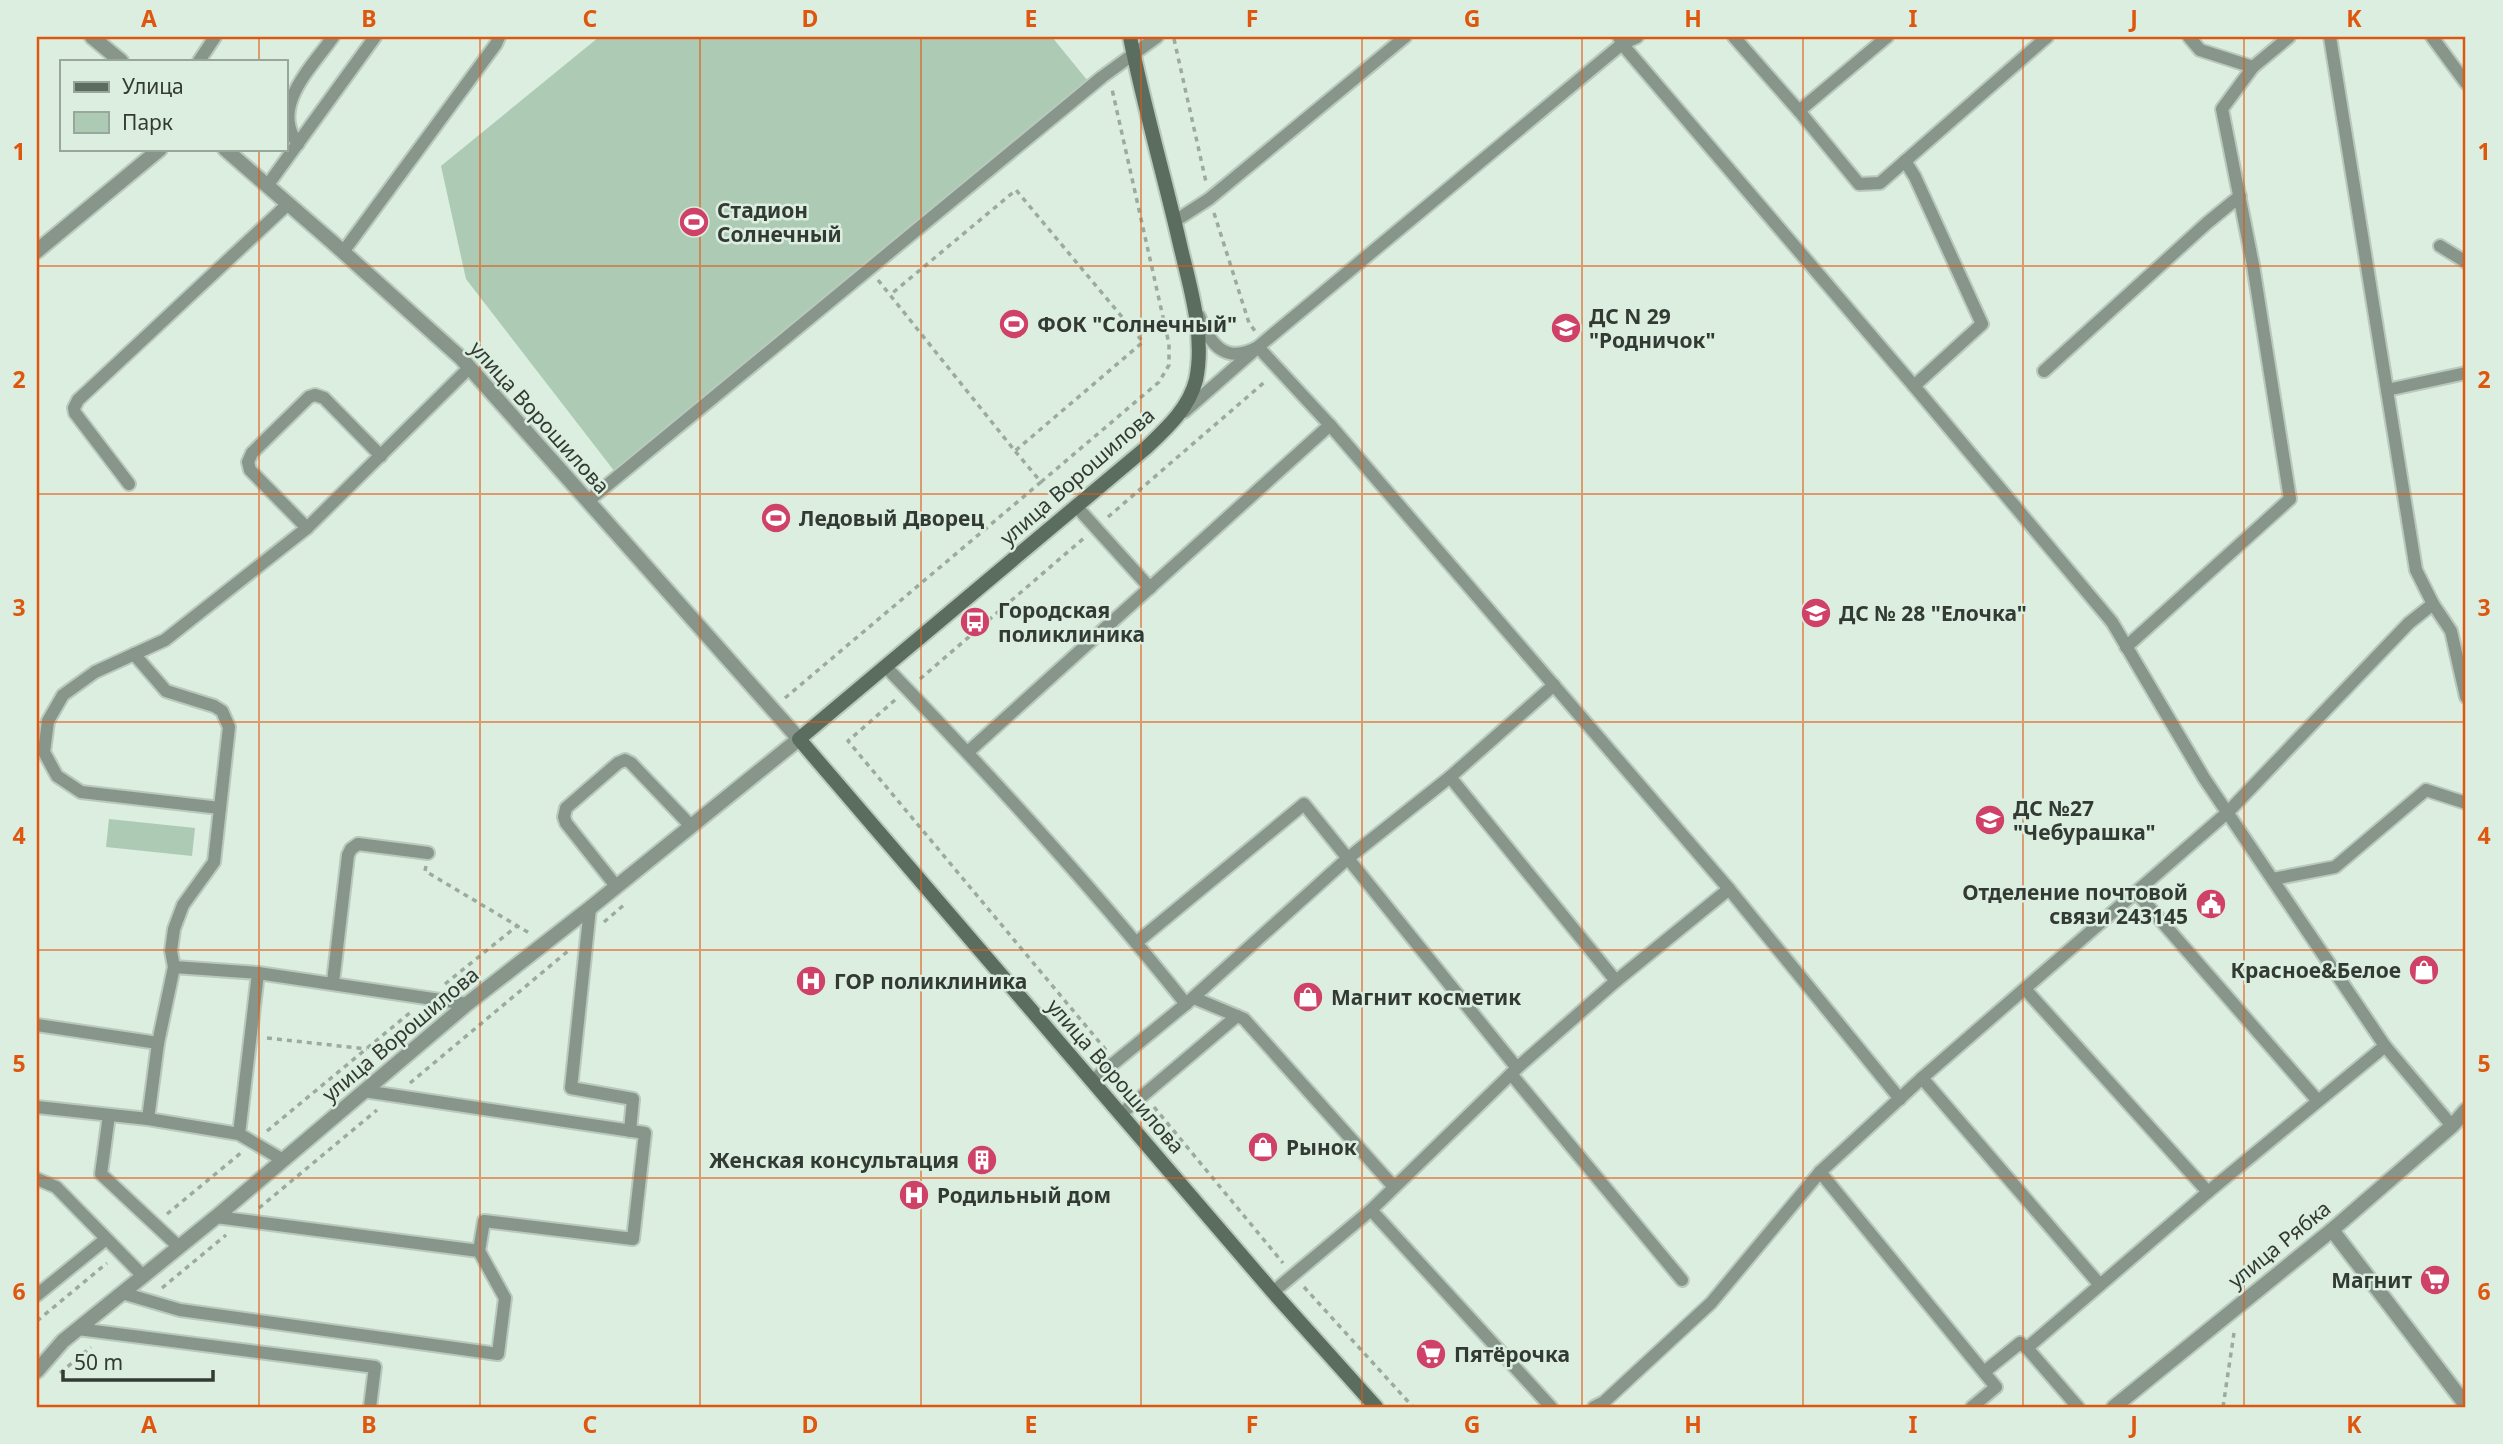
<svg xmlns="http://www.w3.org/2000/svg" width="2503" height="1444" font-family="'Noto Sans',sans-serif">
<rect width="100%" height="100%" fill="#dbeedf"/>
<g fill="#accab4">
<path d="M 599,37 L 1052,37 L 1096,91 L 622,481 L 466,279 L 441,166 Z"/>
<path d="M 109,819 L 195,828 L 192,856 L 106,847 Z"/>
</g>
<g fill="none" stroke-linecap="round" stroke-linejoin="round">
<g stroke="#b9cabd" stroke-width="16">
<g id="service">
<path d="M 1637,37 L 1622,44 L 1914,386 L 2112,622 L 2204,778 L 2385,1046 L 2452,1126"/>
<path d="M 1734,37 L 1799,111 L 1887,37"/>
<path d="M 2189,37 L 2200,50 L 2253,67"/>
<path d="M 2330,37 L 2416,570 L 2433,604 L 2451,631 L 2466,697"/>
<path d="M 2432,37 L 2466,83"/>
<path d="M 199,61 L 215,37"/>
<path d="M 1799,111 L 1859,184 L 1880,183 L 2047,37"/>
<path d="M 298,144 C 269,107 312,67 333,37"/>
<path d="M 1905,161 L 1915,177 L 1982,324 L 1914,386"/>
<path d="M 267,186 L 375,37"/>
<path d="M 1175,221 L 1209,199 L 1405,37"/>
<path d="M 2440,246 L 2466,262"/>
<path d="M 343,252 L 496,44 L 499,37"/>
<path d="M 1199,316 C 1210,345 1226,365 1258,347 L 1330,425 L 1729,889 L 1900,1099"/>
<path d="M 2044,371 L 2207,223 L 2240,196"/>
<path d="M 2387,390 L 2466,373"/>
<path d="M 1184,412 L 1265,341 L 1622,44 L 1619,37"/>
<path d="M 129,484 L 75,413 L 74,408 L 78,400 L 288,204"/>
<path d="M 588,501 L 1102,77 L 1157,37"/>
<path d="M 1076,506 L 1150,588"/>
<path d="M 307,528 L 250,470 L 248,462 L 252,453 L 309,397 L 315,395 L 324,398 L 381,456"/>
<path d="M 2126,647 L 2290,499 L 2253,265 L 2222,109 L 2253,67 L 2289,37"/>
<path d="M 134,654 L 166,691 L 214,706 L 222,711 L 229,727 L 214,862 L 183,905 L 174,929 L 171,951 L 174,967"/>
<path d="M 885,666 C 990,775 1092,886 1186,1004"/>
<path d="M 968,752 L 1330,425"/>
<path d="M 1450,777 L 1616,981 L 1517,1068"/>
<path d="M 220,808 L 81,792 L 57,776 L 44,752 L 48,721 L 63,695 L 95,672 L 165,640 L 307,528 L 469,368"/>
<path d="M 2273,879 L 2335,867 L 2426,790 L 2466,803"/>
<path d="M 616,886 L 566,823 L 564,817 L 566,808 L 618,763 L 625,760 L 631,763 L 691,826"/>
<path d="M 2136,892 L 2318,1101"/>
<path d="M 590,908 L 571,1088 L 633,1099 L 630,1131"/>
<path d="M 1137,942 L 1304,804 L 1517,1068 L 1511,1074 L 1682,1280"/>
<path d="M 258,973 L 467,1004"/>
<path d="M 1616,981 L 1729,889"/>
<path d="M 333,982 L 348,855 L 351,849 L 358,844 L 428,853"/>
<path d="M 2025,989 L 2208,1192"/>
<path d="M 1194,998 L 1244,1019 L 1394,1187"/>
<path d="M 37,1025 L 158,1043"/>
<path d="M 1922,1078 L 2100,1285"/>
<path d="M 1092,1081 L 1186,1004 L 1347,859 L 1450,777 L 1554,685"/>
<path d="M 364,1091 L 645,1133 L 633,1239 L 484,1221 L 479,1251"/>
<path d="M 37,1107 L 148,1119"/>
<path d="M 1121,1114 L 1237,1016"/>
<path d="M 109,1115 L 101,1174 L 179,1247"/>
<path d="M 239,1134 L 148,1119 L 158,1043 L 174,967 L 258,973 L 239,1134 L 283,1160"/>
<path d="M 1820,1172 L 1996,1387 L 1972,1407"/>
<path d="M 37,1179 L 56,1187 L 143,1276"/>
<path d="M 1371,1210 L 1551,1407"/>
<path d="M 1273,1292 L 1371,1210 L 1511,1074"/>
<path d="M 122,1293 L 180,1310 L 498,1354 L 505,1298 L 479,1251 L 216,1217"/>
<path d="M 37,1295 L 106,1239"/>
<path d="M 78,1329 L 375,1367 L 370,1407"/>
<path d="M 1984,1372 L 2020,1343 L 2027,1348"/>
<path d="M 1594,1407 L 1604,1402 L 1711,1303 L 1820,1172 L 1922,1078 L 2228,812 L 2409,623 L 2433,604"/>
<path d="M 2078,1407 L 2027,1348 L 2208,1192 L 2385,1046"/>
</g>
</g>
<g stroke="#b9cabd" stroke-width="18">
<path id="minor" d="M 92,37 L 121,61"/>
</g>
<g stroke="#b9cabd" stroke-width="18">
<g id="tertiary">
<path d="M 37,251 L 160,149"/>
<path d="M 2332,1230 L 2466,1405"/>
<path d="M 37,1371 L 63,1341 L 216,1217 L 467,1004 L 590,908 L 799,739 L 461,358 L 331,241 L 225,149"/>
<path d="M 2114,1407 L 2332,1230 L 2452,1126 L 2466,1110"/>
</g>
</g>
<g stroke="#b9cabd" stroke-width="18">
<path id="secondary" d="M 1130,37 C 1144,108 1165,178 1181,249 C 1191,290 1205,337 1196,380 C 1189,408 1167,428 1147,447 L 799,739 L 1273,1292 L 1376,1407"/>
</g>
<g stroke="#9dab9f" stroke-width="3.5" stroke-dasharray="5 5" stroke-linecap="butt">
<path d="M 1174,39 L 1206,182"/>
<path d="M 1214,213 L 1249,323 L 1255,331"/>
<path d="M 878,280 L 1015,451 L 1143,342 L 1016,190 L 890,295"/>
<path d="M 1041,482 L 1159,382 L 1169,365 L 1169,344 L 1112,89"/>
<path d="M 1108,517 L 1267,380"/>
<path d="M 920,679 L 1084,538"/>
<path d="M 785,698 L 1041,482 L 1015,451"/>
<path d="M 895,700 L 848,741 L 1106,1050"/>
<path d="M 426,866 L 425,871 L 531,934"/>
<path d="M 604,922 L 625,904"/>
<path d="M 445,984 L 517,926"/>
<path d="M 267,1038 L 367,1049"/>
<path d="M 410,1083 L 568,951"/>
<path d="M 1154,1107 L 1283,1263"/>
<path d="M 267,1131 L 412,1011"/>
<path d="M 259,1208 L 377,1110"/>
<path d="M 167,1214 L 242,1152"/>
<path d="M 1304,1287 L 1413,1407"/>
<path d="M 162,1288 L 226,1235"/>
<path d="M 37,1321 L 107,1263"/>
<path d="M 60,1373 L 91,1347"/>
<path d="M 2223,1407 L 2234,1333"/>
</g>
<use href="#service" stroke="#88958b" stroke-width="12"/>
<use href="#minor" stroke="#88958b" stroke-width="14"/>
<use href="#tertiary" stroke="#88958b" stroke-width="14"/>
<use href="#secondary" stroke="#5a6d5f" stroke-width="14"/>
</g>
<path fill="none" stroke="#df570e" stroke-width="2" stroke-opacity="0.55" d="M 259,37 L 259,61M 480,37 L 480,1407M 700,37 L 700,1407M 921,37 L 921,1407M 1141,37 L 1141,1407M 1362,37 L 1362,1407M 1582,37 L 1582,1407M 1803,37 L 1803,1407M 2023,37 L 2023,1407M 2244,37 L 2244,1407M 259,149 L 259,1407M 37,266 L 2466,266M 37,494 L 2466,494M 37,722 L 2466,722M 37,950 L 2466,950M 37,1178 L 2466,1178"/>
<defs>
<g id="stadium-disc" transform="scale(1.575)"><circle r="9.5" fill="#d04168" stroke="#dbeedf"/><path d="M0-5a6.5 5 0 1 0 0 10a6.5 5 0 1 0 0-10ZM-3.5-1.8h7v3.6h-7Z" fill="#fff"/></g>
<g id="school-disc" transform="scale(1.575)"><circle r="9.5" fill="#d04168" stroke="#dbeedf"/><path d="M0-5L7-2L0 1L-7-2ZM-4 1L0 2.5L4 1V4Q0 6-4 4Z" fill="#fff"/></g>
<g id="bus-disc" transform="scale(1.575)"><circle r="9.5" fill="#d04168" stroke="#dbeedf"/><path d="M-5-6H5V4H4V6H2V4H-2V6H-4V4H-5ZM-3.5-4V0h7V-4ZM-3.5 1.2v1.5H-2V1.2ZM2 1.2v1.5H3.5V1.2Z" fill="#fff"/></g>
<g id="civic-disc" transform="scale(1.575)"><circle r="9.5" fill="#d04168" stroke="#dbeedf"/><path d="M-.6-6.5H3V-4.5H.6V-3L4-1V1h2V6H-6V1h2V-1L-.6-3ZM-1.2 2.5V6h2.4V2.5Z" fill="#fff"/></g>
<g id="shop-disc" transform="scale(1.575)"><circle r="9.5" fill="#d04168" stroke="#dbeedf"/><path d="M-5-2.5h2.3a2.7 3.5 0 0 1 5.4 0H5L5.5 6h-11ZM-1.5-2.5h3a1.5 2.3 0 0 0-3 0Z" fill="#fff"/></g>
<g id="hospital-disc" transform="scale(1.575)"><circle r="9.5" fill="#d04168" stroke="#dbeedf"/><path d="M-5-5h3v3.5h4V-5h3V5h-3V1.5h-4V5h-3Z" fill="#fff"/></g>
<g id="building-disc" transform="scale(1.575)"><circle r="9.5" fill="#d04168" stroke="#dbeedf"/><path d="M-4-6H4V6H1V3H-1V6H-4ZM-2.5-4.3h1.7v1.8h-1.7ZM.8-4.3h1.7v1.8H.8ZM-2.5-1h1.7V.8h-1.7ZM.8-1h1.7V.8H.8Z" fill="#fff"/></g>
<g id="supermarket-disc" transform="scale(1.575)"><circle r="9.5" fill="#d04168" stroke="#dbeedf"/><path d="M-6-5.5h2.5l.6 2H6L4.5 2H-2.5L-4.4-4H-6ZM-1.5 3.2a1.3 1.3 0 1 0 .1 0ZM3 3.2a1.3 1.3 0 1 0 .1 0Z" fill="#fff"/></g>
</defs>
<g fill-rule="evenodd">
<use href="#stadium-disc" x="694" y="222"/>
<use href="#stadium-disc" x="1014" y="324"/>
<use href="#school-disc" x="1566" y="328"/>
<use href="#stadium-disc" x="776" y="518"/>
<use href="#school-disc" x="1816" y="613"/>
<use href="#bus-disc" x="975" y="622"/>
<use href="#school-disc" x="1990" y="820"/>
<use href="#civic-disc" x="2211" y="904"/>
<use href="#shop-disc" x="2424" y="970"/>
<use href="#hospital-disc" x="811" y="981"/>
<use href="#shop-disc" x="1308" y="997"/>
<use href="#shop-disc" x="1263" y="1147"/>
<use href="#building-disc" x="982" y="1160"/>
<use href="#hospital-disc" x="914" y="1195"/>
<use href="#supermarket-disc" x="2435" y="1280"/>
<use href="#supermarket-disc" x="1431" y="1354"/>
</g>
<g text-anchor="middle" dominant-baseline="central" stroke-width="5" stroke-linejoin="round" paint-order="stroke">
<g font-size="21" font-weight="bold" fill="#333a34" stroke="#dbeedf" text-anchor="start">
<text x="717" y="210">Стадион<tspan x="717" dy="24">Солнечный</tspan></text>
<text x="1589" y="316">ДС N 29<tspan x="1589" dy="24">"Родничок"</tspan></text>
<text x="1037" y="324">ФОК "Солнечный"</text>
<text x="799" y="518">Ледовый Дворец</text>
<text x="998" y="610">Городская<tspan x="998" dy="24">поликлиника</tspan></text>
<text x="1839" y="613">ДС № 28 "Елочка"</text>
<text x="2013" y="808">ДС №27<tspan x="2013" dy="24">"Чебурашка"</tspan></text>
<text x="2188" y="892" text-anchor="end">Отделение почтовой<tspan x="2188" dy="24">связи 243145</tspan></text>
<text x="2401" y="970" text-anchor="end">Красное&amp;Белое</text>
<text x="834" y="981">ГОР поликлиника</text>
<text x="1331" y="997">Магнит косметик</text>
<text x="1286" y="1147">Рынок</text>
<text x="959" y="1160" text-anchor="end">Женская консультация</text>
<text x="937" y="1195">Родильный дом</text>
<text x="2412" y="1280" text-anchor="end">Магнит</text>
<text x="1454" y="1354">Пятёрочка</text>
</g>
<g font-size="21" fill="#333a34" stroke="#dbeedf">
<text transform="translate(540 417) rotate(48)">улица Ворошилова</text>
<text transform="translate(1077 476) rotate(-41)">улица Ворошилова</text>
<text transform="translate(400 1034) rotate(-40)">улица Ворошилова</text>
<text transform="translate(1116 1076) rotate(49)">улица Ворошилова</text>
<text transform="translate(2279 1244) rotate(-39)">улица Рябка</text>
</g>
</g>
<rect width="2503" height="1444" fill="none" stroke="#dbeedf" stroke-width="77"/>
<rect x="60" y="60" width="228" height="91" fill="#dbeedf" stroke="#98a69b" stroke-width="2"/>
<rect x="74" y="82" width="35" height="10" fill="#5a6d5f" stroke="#98a69b" stroke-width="2"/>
<text x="122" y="94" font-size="21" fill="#333a34">Улица</text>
<rect x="74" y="112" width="35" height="21" fill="#accab4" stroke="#98a69b" stroke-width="2"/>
<text x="122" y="130" font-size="21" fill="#333a34">Парк</text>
<path d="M63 1370v10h150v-10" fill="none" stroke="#333a34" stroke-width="3.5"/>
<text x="74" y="1370" font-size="21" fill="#333a34" stroke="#dbeedf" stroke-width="5" paint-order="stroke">50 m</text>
<rect x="38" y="38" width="2426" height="1368" fill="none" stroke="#df570e" stroke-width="2.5"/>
<g font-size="23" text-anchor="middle" font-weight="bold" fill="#df570e">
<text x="149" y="27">A</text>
<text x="369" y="27">B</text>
<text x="590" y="27">C</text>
<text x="810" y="27">D</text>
<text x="1031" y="27">E</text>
<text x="1252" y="27">F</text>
<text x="1472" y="27">G</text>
<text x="1693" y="27">H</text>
<text x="1913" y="27">I</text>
<text x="2134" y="27">J</text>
<text x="2354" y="27">K</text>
<text x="19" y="160">1</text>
<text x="2484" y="160">1</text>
<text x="19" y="388">2</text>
<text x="2484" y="388">2</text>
<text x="19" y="616">3</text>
<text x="2484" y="616">3</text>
<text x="19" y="844">4</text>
<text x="2484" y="844">4</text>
<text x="19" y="1072">5</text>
<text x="2484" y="1072">5</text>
<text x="19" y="1300">6</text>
<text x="2484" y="1300">6</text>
<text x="149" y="1433">A</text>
<text x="369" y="1433">B</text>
<text x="590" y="1433">C</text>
<text x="810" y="1433">D</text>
<text x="1031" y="1433">E</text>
<text x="1252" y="1433">F</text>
<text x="1472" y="1433">G</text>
<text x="1693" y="1433">H</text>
<text x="1913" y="1433">I</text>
<text x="2134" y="1433">J</text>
<text x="2354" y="1433">K</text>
</g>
</svg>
